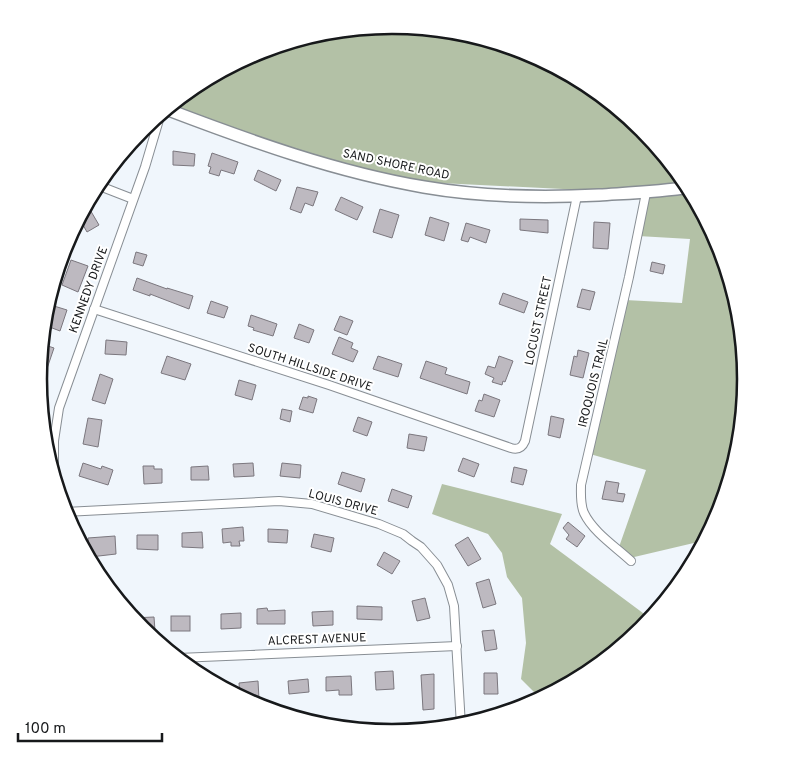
<svg xmlns="http://www.w3.org/2000/svg" width="785" height="758" font-family="Overpass,sans-serif">
<style>
.forest{fill:#b3c1a6}
.building{fill:#bdb9c0;stroke:#7b777e}
.lines{fill:none;stroke-linecap:round;stroke-linejoin:round}
.street-casing{stroke:#888e94;stroke-width:10}
.secondary-casing{stroke:#888e94;stroke-width:14}
.street{stroke:#fff;stroke-width:8}
.secondary{stroke:#fff;stroke-width:11}
.labels{text-anchor:middle;dominant-baseline:central;stroke-width:4;stroke-linejoin:round;paint-order:stroke}
.street-label{font-size:12px;fill:#17191b;stroke:#fff}
.rim{fill:none;stroke:#17191b;stroke-width:2.5}
</style>
<rect width="100%" height="100%" fill="#f0f6fc"/>
<g class="forest">
<polygon points="392,25 462,32 528,52 589,85 643,129 687,183 720,244 740,310 746,379 740,448 719,515 699,553 698,542 630,558 619,547 646,470 590,454 625,300 682,303 690,239 638,236 643,193 400,181 163,111 196,85 257,52 324,32"/>
<polygon points="442,484 562,514 550,544 651,619 643,630 596,668 576,669 570,684 541,699 521,679 526,643 522,598 507,577 502,553 488,534 432,514"/>
<polygon points="434,727 434,729 392,733 364,730"/>
</g>
<g class="building">
<polygon points="173,151 195,154 194,166 173,165"/>
<polygon points="212,153 238,162 234,174 221,170 219,176 209,173 211,167 208,166"/>
<polygon points="258,170 281,180 276,191 254,180"/>
<polygon points="297,187 318,192 313,206 305,203 301,213 290,209"/>
<polygon points="341,197 363,207 357,220 335,210"/>
<polygon points="89,208 99,225 87,232 79,218 82,212"/>
<polygon points="380,209 399,215 392,238 373,232"/>
<polygon points="430,217 449,223 444,241 425,235"/>
<polygon points="520,219 548,220 548,233 520,230"/>
<polygon points="594,222 610,223 608,249 593,248"/>
<polygon points="466,223 490,230 486,243 470,237 468,242 461,240"/>
<polygon points="136,252 147,255 143,266 133,263"/>
<polygon points="71,260 88,266 78,292 62,285"/>
<polygon points="652,262 665,265 663,274 650,271"/>
<polygon points="137,278 167,289 167,288 193,296 189,309 150,294 150,296 133,290"/>
<polygon points="582,289 595,292 590,310 577,307"/>
<polygon points="503,293 528,302 524,313 499,304"/>
<polygon points="211,301 228,307 224,318 207,313"/>
<polygon points="54,306 67,310 60,331 47,326"/>
<polygon points="251,315 277,324 273,336 253,330 254,328 248,326"/>
<polygon points="340,316 353,321 347,335 334,330"/>
<polygon points="299,324 314,330 309,343 294,338"/>
<polygon points="339,337 353,343 351,348 358,351 353,362 332,354"/>
<polygon points="106,340 127,342 126,355 105,354"/>
<polygon points="42,344 54,348 41,386 39,386 38,379"/>
<polygon points="578,350 589,353 583,378 570,375 574,356 577,357"/>
<polygon points="167,356 191,364 185,380 161,373"/>
<polygon points="378,356 402,364 398,377 373,369"/>
<polygon points="499,356 513,361 505,382 503,381 502,385 492,382 494,378 485,374 488,366 495,368"/>
<polygon points="426,361 447,368 445,374 470,382 467,394 420,378"/>
<polygon points="100,374 113,379 105,404 92,400"/>
<polygon points="239,380 256,385 252,400 235,395"/>
<polygon points="484,394 500,400 494,417 475,411 479,400 482,401"/>
<polygon points="308,396 317,399 313,413 299,409 303,397 308,398"/>
<polygon points="282,409 292,411 290,422 280,419"/>
<polygon points="551,416 564,419 560,438 548,435"/>
<polygon points="358,417 372,422 367,436 353,431"/>
<polygon points="88,418 102,420 98,447 83,444"/>
<polygon points="409,434 427,437 424,451 407,448"/>
<polygon points="463,458 479,464 474,477 458,471"/>
<polygon points="83,463 101,469 102,466 113,470 108,485 79,476"/>
<polygon points="253,463 254,476 234,477 233,464"/>
<polygon points="282,463 301,465 300,478 280,476"/>
<polygon points="143,466 154,466 154,469 162,469 162,483 144,484"/>
<polygon points="208,466 209,480 191,480 191,467"/>
<polygon points="514,467 527,470 523,485 511,482"/>
<polygon points="342,472 365,479 361,492 338,484"/>
<polygon points="606,481 619,483 617,493 625,494 623,502 602,499"/>
<polygon points="392,489 412,496 408,508 388,501"/>
<polygon points="568,522 585,536 577,547 566,539 569,535 563,528"/>
<polygon points="243,527 244,541 239,541 240,546 231,546 231,542 223,543 222,529"/>
<polygon points="268,529 288,530 287,543 268,542"/>
<polygon points="202,532 203,548 182,547 182,533"/>
<polygon points="314,534 334,538 331,552 311,547"/>
<polygon points="137,535 158,535 158,550 137,549"/>
<polygon points="115,536 116,554 90,557 88,538"/>
<polygon points="468,537 481,559 468,566 455,545"/>
<polygon points="384,552 400,561 392,574 377,565"/>
<polygon points="489,579 496,604 483,608 476,583"/>
<polygon points="425,598 430,618 417,621 412,601"/>
<polygon points="357,606 382,607 382,620 357,619"/>
<polygon points="267,608 268,611 285,610 285,624 257,624 257,609"/>
<polygon points="333,611 333,625 313,626 312,612"/>
<polygon points="241,613 241,628 221,629 221,614"/>
<rect x="171" y="616" width="19" height="15"/>
<polygon points="154,617 155,631 145,632 132,618"/>
<polygon points="494,630 497,649 485,651 482,631"/>
<polygon points="393,671 394,689 376,690 375,672"/>
<polygon points="484,673 497,673 498,694 484,694"/>
<polygon points="434,674 434,709 423,710 421,675"/>
<polygon points="351,676 352,695 339,695 339,690 326,691 326,677"/>
<polygon points="308,679 309,692 289,694 288,681"/>
<polygon points="258,681 259,699 249,700 249,696 240,697 239,683"/>
</g>
<g class="lines">
<defs>
<g id="street">
<polyline points="97,185 133,199"/>
<path d="M94 309 329 385 511 448C518 450 522 448 525 441L577 196"/>
<polyline points="54,478 54,441 59,408 145,167 161,113"/>
<polyline points="65,512 279,501 312,504 379,524 403,534 412,541 421,547 437,565 448,585 454,606 461,726"/>
<path d="M631 561C616 547 593 532 584 513 580 504 581 494 581 485L629 277 646 193"/>
<polyline points="178,658 457,646"/>
</g>
<path id="secondary" d="M166 109C250 141 336 172 424 187 482 197 540 198 599 195 629 193 659 192 690 187"/>
</defs>
<use href="#street" class="street-casing"/>
<use href="#secondary" class="secondary-casing"/>
<use href="#street" class="street"/>
<use href="#secondary" class="secondary"/>
</g>
<g class="labels">
<g class="street-label">
<text transform="translate(396 165) rotate(12)">SAND SHORE ROAD</text>
<text transform="translate(89 290) rotate(-70)">KENNEDY DRIVE</text>
<text transform="translate(539 321) rotate(-78)">LOCUST STREET</text>
<text transform="translate(310 368) rotate(18)">SOUTH HILLSIDE DRIVE</text>
<text transform="translate(594 383) rotate(-76)">IROQUOIS TRAIL</text>
<text transform="translate(343 503) rotate(15)">LOUIS DRIVE</text>
<text transform="translate(317 640) rotate(-2)">ALCREST AVENUE</text>
</g>
</g>
<path d="M0 0H785V758H0ZM47 379a345 345 0 1 1 690 0a345 345 0 1 1-690 0Z" fill="#fff" fill-rule="evenodd"/>
<path class="rim" d="M47 379a345 345 0 1 1 690 0a345 345 0 1 1-690 0Z"/>
<path d="M18 733v8h144v-8" fill="none" stroke="#17191b" stroke-width="2.5"/>
<text x="25" y="733" font-size="15" fill="#17191b" stroke="#ffffff" stroke-width="4" paint-order="stroke">100 m</text>
</svg>
